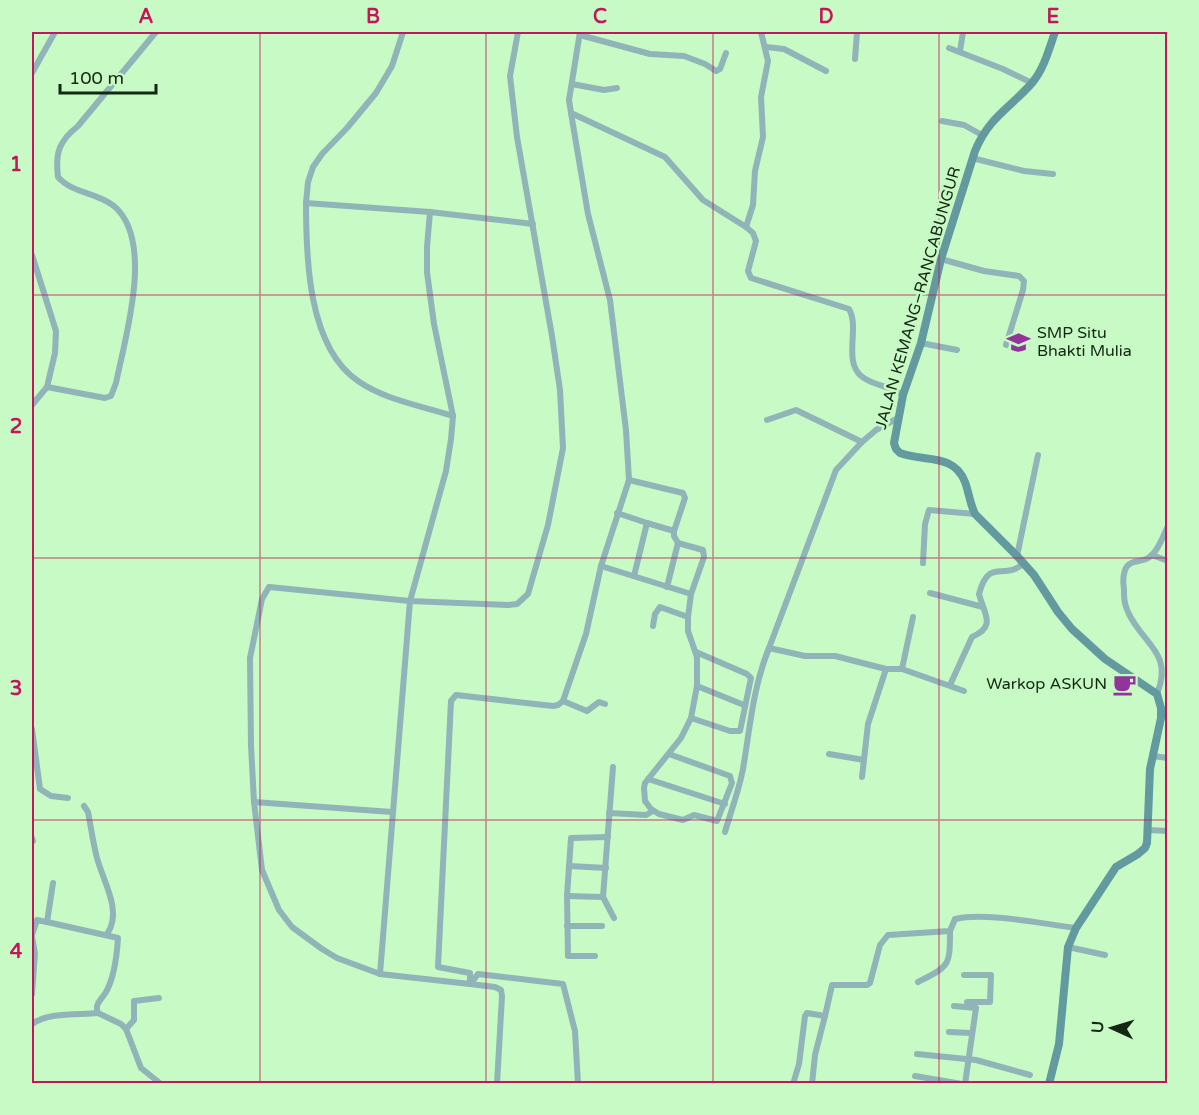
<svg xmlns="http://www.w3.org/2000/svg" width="1199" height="1115" font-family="'Varela Round',sans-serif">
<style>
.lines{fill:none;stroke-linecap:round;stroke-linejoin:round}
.street{stroke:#90b4b8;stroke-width:6}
.secondary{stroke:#629a9f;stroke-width:8}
.grid{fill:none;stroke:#c2185b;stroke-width:1.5;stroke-opacity:0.55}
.labels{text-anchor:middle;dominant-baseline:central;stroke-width:5;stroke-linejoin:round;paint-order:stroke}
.street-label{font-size:16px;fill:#142713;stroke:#c7fac4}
.poi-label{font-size:16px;fill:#142713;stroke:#c7fac4;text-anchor:start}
.neatline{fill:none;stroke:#c2185b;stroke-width:2}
.grid-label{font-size:20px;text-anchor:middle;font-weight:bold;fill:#c2185b}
</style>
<rect width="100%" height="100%" fill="#c7fac4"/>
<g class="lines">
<g class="street">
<path d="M580 32 569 100 571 113 665 157 703 200 746 227 753 233 756 241 748 271 751 278 849 309C860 328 843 360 861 376 873 386 891 386 903 395"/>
<polyline points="580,35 650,54 684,56 705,64 716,71 720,69 726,53"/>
<polyline points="766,47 784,49 826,71"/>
<polyline points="949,48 1003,69 1032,83"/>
<polyline points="960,51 963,32"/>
<polyline points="855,59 857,32"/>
<polyline points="32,73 55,32"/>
<polyline points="572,84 604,90 617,88"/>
<polyline points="942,121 964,125 982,135"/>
<polyline points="972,158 1024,171 1053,174"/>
<path d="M306 203C306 258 308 347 358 381 385 400 422 406 453 416"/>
<polyline points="430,212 533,224"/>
<polyline points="746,227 753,205 755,171 763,137 761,97 768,61 761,32"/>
<polyline points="32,255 56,331 55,353 47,387 32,405"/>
<polyline points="941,259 984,271 1019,276 1024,281 1023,290 1006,345"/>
<polyline points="921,343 957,350"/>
<path d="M47 387 105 398 111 396 116 383C125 338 155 241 114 206 97 192 73 194 58 177 55 153 59 141 78 126L156 32"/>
<polyline points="767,420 796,410 862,442"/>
<polyline points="629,480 683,493 685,498 674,531"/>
<polyline points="617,513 647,523 634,576"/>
<polyline points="647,523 674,531 674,536 678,543 703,550 704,557 691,594 688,617 688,631 697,657 697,686 691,718 681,738 645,783 644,788 645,801 651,809 659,814 683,820 694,815 717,821 732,783 730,776 669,754"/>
<polyline points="1152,555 1168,561"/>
<polyline points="1017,556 1038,455"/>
<polyline points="923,563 925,524 929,510 975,514"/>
<polyline points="601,566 691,594"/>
<polyline points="667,587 678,543"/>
<polyline points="930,593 983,607"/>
<polyline points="653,626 655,614 660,607 688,617"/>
<polyline points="769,648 836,470 862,442 876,430 898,418"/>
<polyline points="902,669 913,617"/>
<path d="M950 685 972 637C997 626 984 614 979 594 989 556 1004 582 1024 563"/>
<polyline points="697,686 744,705"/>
<path d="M1157 694C1174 652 1142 644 1128 612 1124 604 1124 597 1124 589 1123 583 1123 576 1125 570 1129 559 1140 563 1148 558 1158 552 1163 536 1168 526"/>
<polyline points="563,701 587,711 599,702 605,704"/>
<polyline points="691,718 730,731 740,731 751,678 747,674 696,652"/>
<polyline points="32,729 40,789 51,796 68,798"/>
<polyline points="829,754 864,760"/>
<polyline points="1152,756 1168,758"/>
<polyline points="613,767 603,897 614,918"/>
<polyline points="862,777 868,724 886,669"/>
<polyline points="648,779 725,804"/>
<polyline points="254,802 392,812"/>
<path d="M84 806 88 812C91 827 93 843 97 858 103 881 123 912 107 934"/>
<polyline points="609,813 646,815 653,811"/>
<polyline points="1148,830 1168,831"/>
<path d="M725 832C731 811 739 790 743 769 750 728 753 687 769 648L805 656H835L886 669H902L964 691"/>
<polyline points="32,838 33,841"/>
<polyline points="569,866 606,868"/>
<polyline points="567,896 603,897"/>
<path d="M47 922 118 938C117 954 114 978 106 992 102 999 94 1004 98 1013L121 1024 126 1029 141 1068 161 1084"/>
<polyline points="567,926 602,926"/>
<polyline points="32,935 37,920 47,922 53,883"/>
<polyline points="32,937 35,953 32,994"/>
<polyline points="1068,947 1105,955"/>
<polyline points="595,956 568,956 567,896 571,838 608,837"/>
<polyline points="380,974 410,601 446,471 451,439 453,416 434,324 427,272 427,247 430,212 306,203 308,182 313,167 322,154 347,128 376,93 392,66 403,32"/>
<polyline points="964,975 991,975 990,1002 967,1002"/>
<polyline points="472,982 478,974 563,984 575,1031 578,1084"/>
<path d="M918 982C949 966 950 967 950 931"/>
<polyline points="470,984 470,973 438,967 451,701 456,695 553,706 558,705 563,701 586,634 601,566 629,480 626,430 610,300 588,214 571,113"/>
<polyline points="954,1006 976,1008 965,1084"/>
<path d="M32 1024C49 1012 77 1015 98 1013"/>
<polyline points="126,1029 134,1020 134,1001 159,998"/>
<polyline points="949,1032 971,1033"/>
<polyline points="917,1054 976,1060 1030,1075"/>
<polyline points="915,1076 962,1084"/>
<polyline points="497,1084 502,996 501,990 495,987 470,984 380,974 337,958 322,949 292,927 279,910 262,870 254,802 251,746 250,658 262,599 269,587 410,601 508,605 517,604 528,594 548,525 563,448 560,390 552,336 517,137 510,76 518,32"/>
<path d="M793 1084 799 1064 805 1016 807 1013 825 1016 832 985H867L870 983 880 945 888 935 950 931 955 919C986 912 1043 924 1076 928"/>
<polyline points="812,1084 815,1055 825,1016"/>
</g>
<path class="secondary" d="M1049 1084 1059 1044 1068 947 1076 928 1116 867 1138 854 1145 848 1147 843 1150 769 1161 718V708L1157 694 1105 659 1072 629 1058 612 1034 575 1017 556 975 514C970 504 969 493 965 482 954 453 924 462 900 453L896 449 894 443 903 395 921 343 941 259 975 151C989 117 1010 108 1032 83 1044 69 1049 49 1055 32"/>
</g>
<path class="grid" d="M260 32V1084M486 32V1084M713 32V1084M939 32V1084M32 295H1168M32 558H1168M32 820H1168"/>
<defs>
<symbol id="school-bare" viewBox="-9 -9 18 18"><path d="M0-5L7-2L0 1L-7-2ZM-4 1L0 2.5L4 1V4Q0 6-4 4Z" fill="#93349d" stroke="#c7fac4" stroke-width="2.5" paint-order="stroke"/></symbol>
<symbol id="cafe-bare" viewBox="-9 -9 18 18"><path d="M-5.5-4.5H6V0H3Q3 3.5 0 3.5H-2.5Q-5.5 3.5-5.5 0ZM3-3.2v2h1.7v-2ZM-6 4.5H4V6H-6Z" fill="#93349d" stroke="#c7fac4" stroke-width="2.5" paint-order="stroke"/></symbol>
</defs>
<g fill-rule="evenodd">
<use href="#school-bare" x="1002" y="326" width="33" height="33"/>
<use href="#cafe-bare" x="1108" y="668" width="33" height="33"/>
</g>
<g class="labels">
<g class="street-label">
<text transform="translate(918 298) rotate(-74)">JALAN KEMANG–RANCABUNGUR</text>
</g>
<g class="poi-label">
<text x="1037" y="333">SMP Situ<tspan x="1037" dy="18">Bhakti Mulia</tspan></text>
<text x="1107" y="684" text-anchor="end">Warkop ASKUN</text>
</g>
</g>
<rect width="1199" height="1115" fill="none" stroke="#c7fac4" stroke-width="66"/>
<g transform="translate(1112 1028) rotate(274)" stroke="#c7fac4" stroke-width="4.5" paint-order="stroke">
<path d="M0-4.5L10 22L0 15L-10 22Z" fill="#142713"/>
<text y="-9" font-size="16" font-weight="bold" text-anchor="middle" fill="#142713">U</text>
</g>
<path d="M60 84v9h96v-9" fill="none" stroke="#142713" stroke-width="3"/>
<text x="69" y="84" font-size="18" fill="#142713" stroke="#c7fac4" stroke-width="4.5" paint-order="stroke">100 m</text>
<rect x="33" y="33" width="1133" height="1049" class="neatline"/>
<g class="grid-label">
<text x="146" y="23">A</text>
<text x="373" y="23">B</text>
<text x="600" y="23">C</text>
<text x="826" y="23">D</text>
<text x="1053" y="23">E</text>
<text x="16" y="171">1</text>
<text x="16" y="433">2</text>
<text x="16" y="695">3</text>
<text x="16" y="958">4</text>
</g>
</svg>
